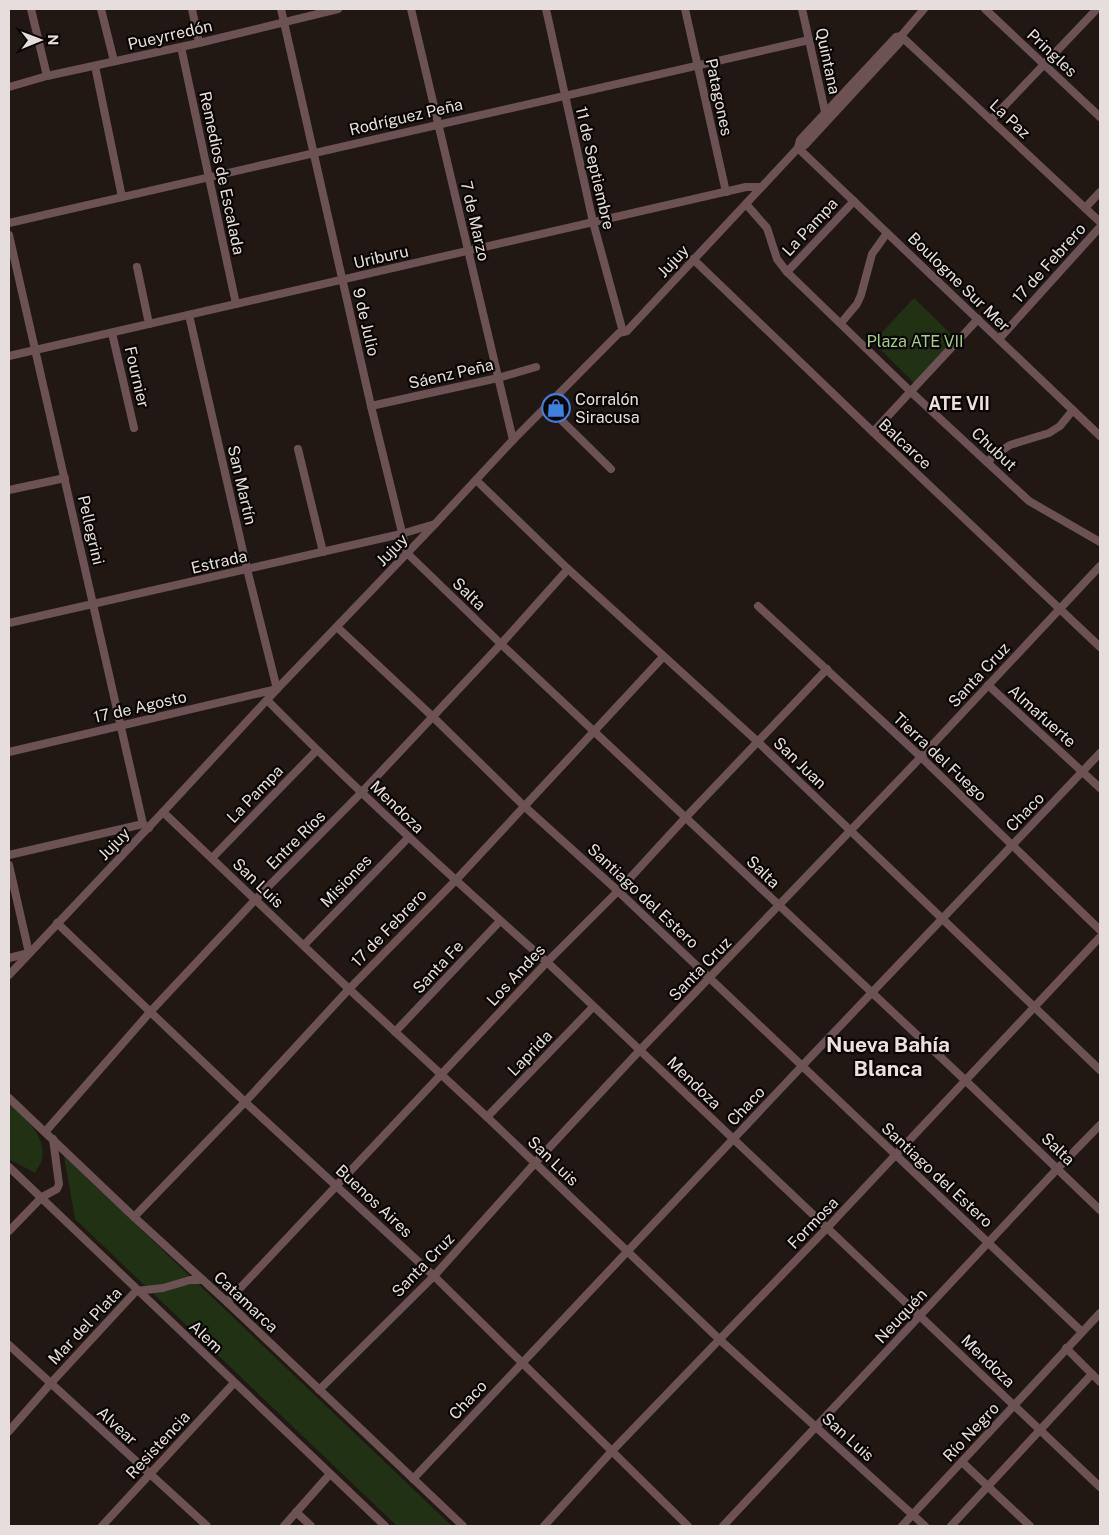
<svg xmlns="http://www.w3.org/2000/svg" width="1109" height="1535" font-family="'Public Sans',sans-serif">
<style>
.green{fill:#203114}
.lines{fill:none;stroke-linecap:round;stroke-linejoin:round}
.minor{stroke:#6c5252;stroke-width:8}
.labels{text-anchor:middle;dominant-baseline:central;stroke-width:4.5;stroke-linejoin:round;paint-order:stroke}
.street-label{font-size:16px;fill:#e5dedc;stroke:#080504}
.park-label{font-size:16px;fill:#a4cf87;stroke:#080504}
.poi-label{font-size:16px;fill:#e5dedc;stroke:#080504;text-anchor:start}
.neighbourhood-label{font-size:18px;font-weight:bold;fill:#eee1db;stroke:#080504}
.district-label{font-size:21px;font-weight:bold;fill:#eee1db;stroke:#080504}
</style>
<rect width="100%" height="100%" fill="#211814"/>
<g class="green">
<polygon points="914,298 958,341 916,385 873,342"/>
<path d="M9 1102C23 1117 47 1135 42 1159 41 1164 37 1169 35 1173L9 1159Z"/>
<polygon points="64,1156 452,1526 397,1526 75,1219"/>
</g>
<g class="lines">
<g class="minor">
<polyline points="31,9 47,76"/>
<polyline points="101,9 114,61"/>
<polyline points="192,9 199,43"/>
<polyline points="281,9 371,406 407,553 501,644 966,1081 1100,1210"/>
<polyline points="411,9 513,440"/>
<polyline points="546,9 593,222 623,332"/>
<polyline points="685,9 726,192"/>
<polyline points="802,9 826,116"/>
<polyline points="985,9 1100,117"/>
<polyline points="901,36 1100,222"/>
<polyline points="181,47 236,304"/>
<polyline points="95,66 122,197"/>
<polyline points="9,87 47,76 199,43 338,9"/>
<polyline points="991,120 1095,11"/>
<polyline points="798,148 1100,436"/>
<polyline points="798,148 800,140 896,37 901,36"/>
<polyline points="746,204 767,228 777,259 787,272 910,391 1029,501 1100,542"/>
<polyline points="1085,208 1100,192"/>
<polyline points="9,223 809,40"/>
<polyline points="9,235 143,824 149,828"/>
<polyline points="693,259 873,432 1100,647"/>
<polyline points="137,267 149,324"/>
<polyline points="787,272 854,201"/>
<polyline points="841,323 857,304 861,295 872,254 887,233"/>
<polyline points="112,333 134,428"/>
<polyline points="999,339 1100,227"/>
<polyline points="9,356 746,187 760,187"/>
<polyline points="371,406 498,378 536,367"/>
<polyline points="547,406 611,469"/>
<polyline points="873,432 978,319"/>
<polyline points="298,449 323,552"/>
<polyline points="987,462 995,455 1010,445 1049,433 1060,426 1073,410"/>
<polyline points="476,480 568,569 758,742 1100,1070"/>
<polyline points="9,490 65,478"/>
<polyline points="758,606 921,757 1100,930"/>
<polyline points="9,623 401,534 435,524"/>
<polyline points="337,627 432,716 524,806 618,891 1081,1331"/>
<polyline points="988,685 1100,788"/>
<path d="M267 700C357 791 451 877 547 962L1100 1487"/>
<polyline points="9,752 277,689 247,569 189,315"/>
<polyline points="163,812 349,989 487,1117 719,1339 925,1526"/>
<polyline points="9,855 143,824"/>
<polyline points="212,858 317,750"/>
<polyline points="9,865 29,953 9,958"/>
<polyline points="57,923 245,1102 434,1276 688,1526"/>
<polyline points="304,945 409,837"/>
<polyline points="9,975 163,812 277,689 435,524 513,440 619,333 627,331 798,148 805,145 901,41 901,36 924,9"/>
<polyline points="395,1032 500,921"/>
<polyline points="9,1098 134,1217 227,1302 463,1526"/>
<polyline points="487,1117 593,1007"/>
<polyline points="45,1132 151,1011 255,900 362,792 501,644 568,569"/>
<polyline points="9,1167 385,1526"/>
<polyline points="134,1217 245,1102 349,989 455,881 663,657"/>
<polyline points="9,1231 42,1197 57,1189 59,1184 53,1139"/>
<polyline points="227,1302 547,962 618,891 686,817 827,669"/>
<polyline points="9,1345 207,1526"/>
<polyline points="1066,1348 1100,1382"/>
<polyline points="319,1390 434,1276 535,1163 640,1050 921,757 1100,566"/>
<polyline points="9,1431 51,1383 136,1291 163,1288 190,1280 203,1280"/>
<polyline points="962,1462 1030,1526"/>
<polyline points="413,1479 802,1066 1100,753"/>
<polyline points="296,1512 311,1526"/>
<polyline points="102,1526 234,1383"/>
<polyline points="284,1526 330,1474"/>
<polyline points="544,1526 612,1451 827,1228 1100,937"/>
<polyline points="723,1526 1058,1168 1100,1125"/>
<polyline points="902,1526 1100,1313"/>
<polyline points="951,1526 1092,1374"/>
</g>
</g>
<defs>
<symbol id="shop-ring" viewBox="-11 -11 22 22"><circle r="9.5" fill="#080504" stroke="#3f7fe0" stroke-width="1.5"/><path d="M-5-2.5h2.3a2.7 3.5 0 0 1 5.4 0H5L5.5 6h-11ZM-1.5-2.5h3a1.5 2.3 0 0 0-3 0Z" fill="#3f7fe0"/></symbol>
</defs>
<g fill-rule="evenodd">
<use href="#shop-ring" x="540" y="392" width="32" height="32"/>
</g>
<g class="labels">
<g class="street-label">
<text transform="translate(170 35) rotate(-13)">Pueyrredón</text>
<text transform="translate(1052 53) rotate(43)">Pringles</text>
<text transform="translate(828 61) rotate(78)">Quintana</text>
<text transform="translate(719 97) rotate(78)">Patagones</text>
<text transform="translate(406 117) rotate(-13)">Rodríguez Peña</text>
<text transform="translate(1010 119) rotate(43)">La Paz</text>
<text transform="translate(595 168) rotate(77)">11 de Septiembre</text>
<text transform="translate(222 173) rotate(78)">Remedios de Escalada</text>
<text transform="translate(475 221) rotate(77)">7 de Marzo</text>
<text transform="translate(810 227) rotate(-47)">La Pampa</text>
<text transform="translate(381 257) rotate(-13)">Uriburu</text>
<text transform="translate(673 261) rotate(-47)">Jujuy</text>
<text transform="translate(1049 263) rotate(-48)">17 de Febrero</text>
<text transform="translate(959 282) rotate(44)">Boulogne Sur Mer</text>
<text transform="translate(366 322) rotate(77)">9 de Julio</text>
<text transform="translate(451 374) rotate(-13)">Sáenz Peña</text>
<text transform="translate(137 377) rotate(77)">Fournier</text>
<text transform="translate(905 444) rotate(43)">Balcarce</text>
<text transform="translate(994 449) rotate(43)">Chubut</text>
<text transform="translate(242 485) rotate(77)">San Martín</text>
<text transform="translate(91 530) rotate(77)">Pellegrini</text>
<text transform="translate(392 550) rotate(-46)">Jujuy</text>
<text transform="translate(219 562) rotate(-13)">Estrada</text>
<text transform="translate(469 594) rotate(44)">Salta</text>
<text transform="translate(979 675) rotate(-47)">Santa Cruz</text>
<text transform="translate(140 707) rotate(-13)">17 de Agosto</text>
<text transform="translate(1042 716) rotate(42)">Almafuerte</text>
<text transform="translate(940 757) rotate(43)">Tierra del Fuego</text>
<text transform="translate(800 763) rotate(44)">San Juan</text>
<text transform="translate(255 794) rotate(-46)">La Pampa</text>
<text transform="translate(397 807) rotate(44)">Mendoza</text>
<text transform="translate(1025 812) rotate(-46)">Chaco</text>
<text transform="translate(296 840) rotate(-45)">Entre Ríos</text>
<text transform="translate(114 844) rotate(-46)">Jujuy</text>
<text transform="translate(763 872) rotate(44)">Salta</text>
<text transform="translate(346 881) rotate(-46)">Misiones</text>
<text transform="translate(258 883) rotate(44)">San Luis</text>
<text transform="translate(643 896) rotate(43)">Santiago del Estero</text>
<text transform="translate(389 928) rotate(-46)">17 de Febrero</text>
<text transform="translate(438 967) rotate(-47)">Santa Fe</text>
<text transform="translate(700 969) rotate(-46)">Santa Cruz</text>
<text transform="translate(516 975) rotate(-47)">Los Andes</text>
<text transform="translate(530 1053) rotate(-46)">Laprida</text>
<text transform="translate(694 1083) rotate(44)">Mendoza</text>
<text transform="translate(746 1106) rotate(-47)">Chaco</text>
<text transform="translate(1058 1149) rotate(44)">Salta</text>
<text transform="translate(553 1161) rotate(44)">San Luis</text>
<text transform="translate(937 1175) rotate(43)">Santiago del Estero</text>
<text transform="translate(374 1201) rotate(43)">Buenos Aires</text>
<text transform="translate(813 1223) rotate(-46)">Formosa</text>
<text transform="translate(423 1265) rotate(-46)">Santa Cruz</text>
<text transform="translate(246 1302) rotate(43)">Catamarca</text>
<text transform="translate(901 1316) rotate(-47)">Neuquén</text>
<text transform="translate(85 1326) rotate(-47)">Mar del Plata</text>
<text transform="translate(206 1337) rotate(43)">Alem</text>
<text transform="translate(988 1361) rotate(44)">Mendoza</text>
<text transform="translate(468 1400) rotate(-47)">Chaco</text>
<text transform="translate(117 1426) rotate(43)">Alvear</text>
<text transform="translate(971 1432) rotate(-47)">Río Negro</text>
<text transform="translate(848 1437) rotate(42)">San Luis</text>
<text transform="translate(158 1445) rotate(-47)">Resistencia</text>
</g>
<g class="park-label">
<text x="915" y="341">Plaza ATE VII</text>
</g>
<g class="poi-label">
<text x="575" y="399">Corralón<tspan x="575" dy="18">Siracusa</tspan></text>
</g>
<g class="neighbourhood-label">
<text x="959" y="403">ATE VII</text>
</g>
<g class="district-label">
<text x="888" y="1044">Nueva Bahía<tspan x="888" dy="24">Blanca</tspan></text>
</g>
</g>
<rect width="1109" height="1535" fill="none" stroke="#e5dedc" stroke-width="20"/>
<g transform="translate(40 40) rotate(89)" stroke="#080504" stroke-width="4" paint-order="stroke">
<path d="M0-4L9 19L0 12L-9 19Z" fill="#e5dedc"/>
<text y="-8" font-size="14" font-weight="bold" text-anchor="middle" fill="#e5dedc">N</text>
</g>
</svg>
